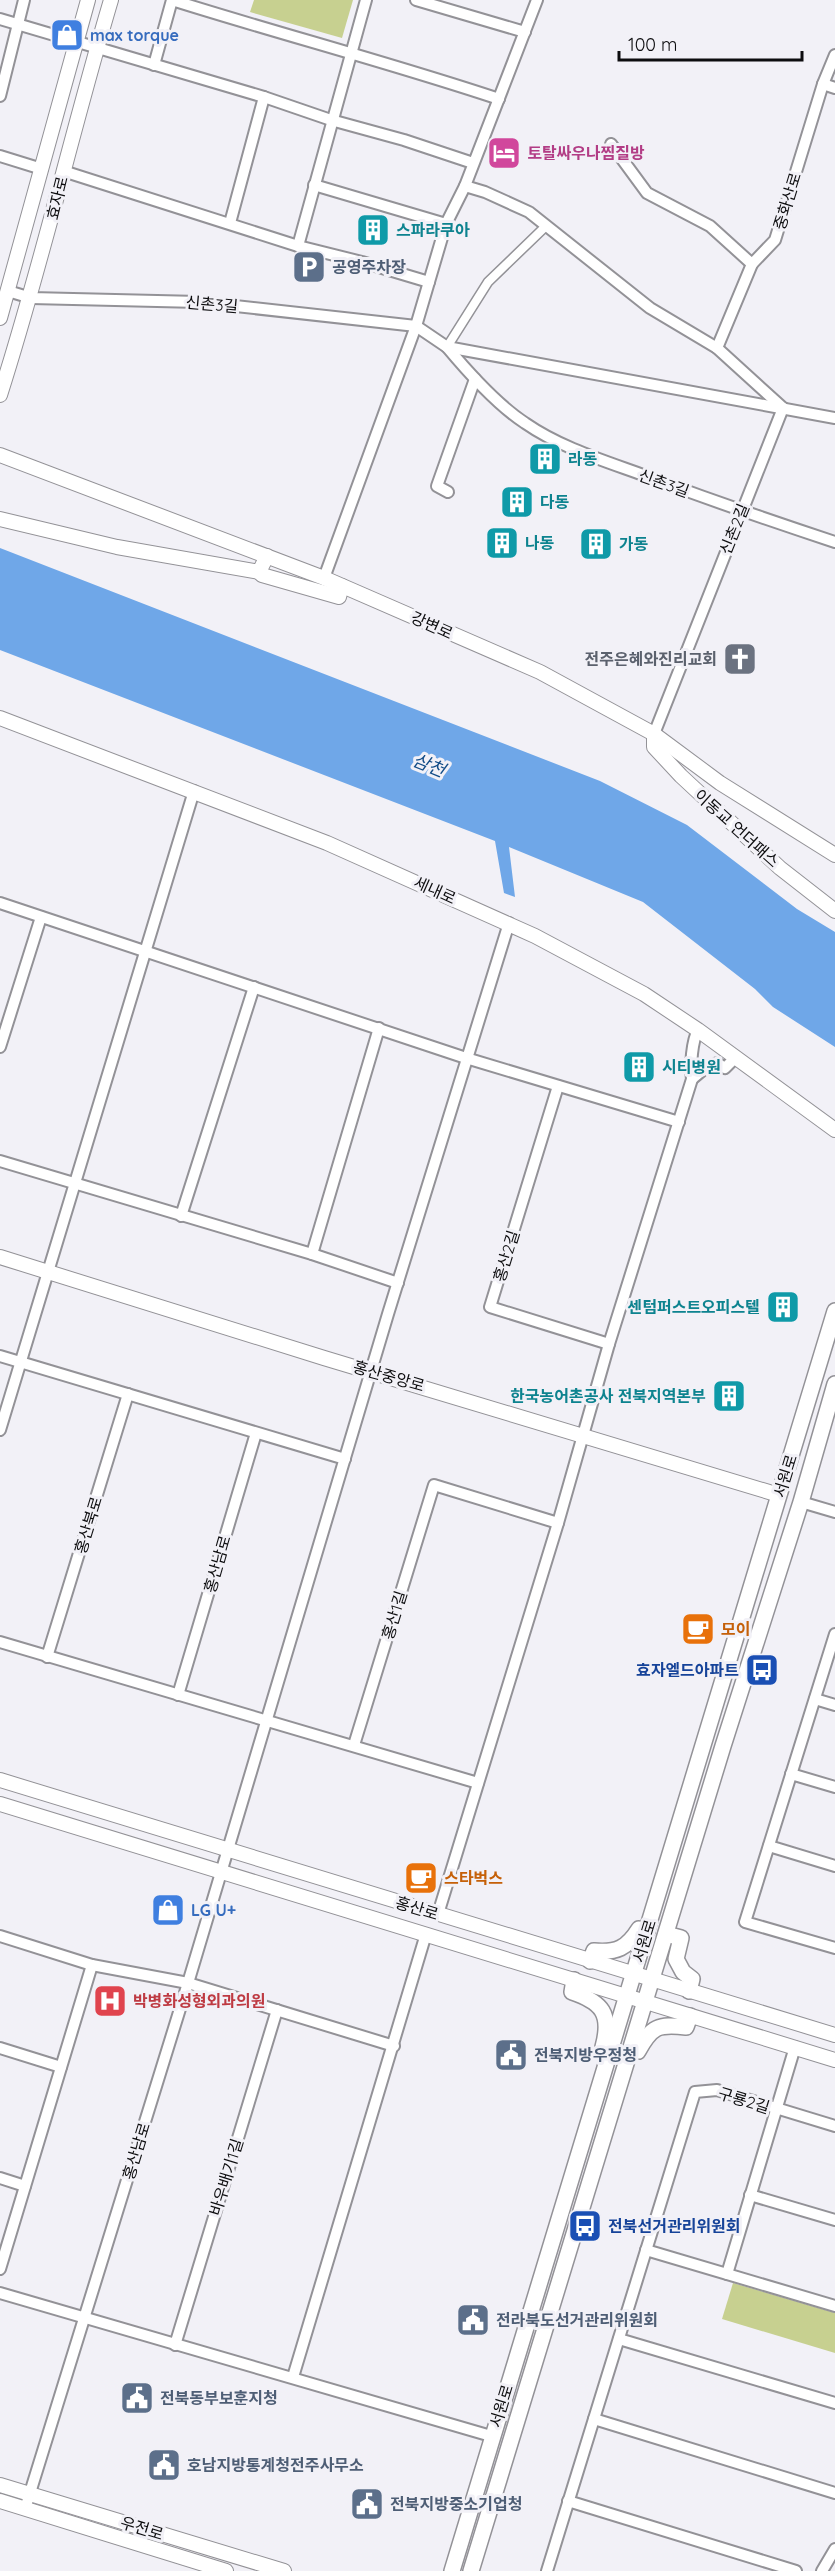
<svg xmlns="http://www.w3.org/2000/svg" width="835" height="2571" font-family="Quicksand,'Noto Sans KR',sans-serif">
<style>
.green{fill:#c7d090}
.water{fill:#6fa7e8}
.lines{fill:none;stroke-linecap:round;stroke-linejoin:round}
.pedestrian-casing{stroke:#939297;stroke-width:11}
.minor-casing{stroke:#939297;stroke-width:14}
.tertiary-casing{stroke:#939297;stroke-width:16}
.secondary-casing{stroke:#939297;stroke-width:18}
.pedestrian{stroke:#fff;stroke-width:8}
.minor{stroke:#fff;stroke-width:10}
.tertiary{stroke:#fff;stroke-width:14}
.secondary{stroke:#fff;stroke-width:15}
.labels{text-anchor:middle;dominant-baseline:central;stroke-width:6;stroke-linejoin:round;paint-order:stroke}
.shop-label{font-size:16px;font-weight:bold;fill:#366cbe;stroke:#f2f1f7;text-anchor:start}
.hotel-label{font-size:16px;font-weight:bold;fill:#b23c85;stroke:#f2f1f7;text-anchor:start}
.street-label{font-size:16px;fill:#0d0d0f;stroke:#f2f1f7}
.culture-label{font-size:16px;font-weight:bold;fill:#0d838f;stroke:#f2f1f7;text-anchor:start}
.service-label{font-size:16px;font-weight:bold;fill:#4e5e75;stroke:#f2f1f7;text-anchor:start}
.worship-label{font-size:16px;font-weight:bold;fill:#5b616d;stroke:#f2f1f7;text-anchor:end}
.food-label{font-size:16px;font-weight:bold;fill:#c56008;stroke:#f2f1f7;text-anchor:start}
.transit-label{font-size:16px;font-weight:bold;fill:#164399;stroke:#f2f1f7;text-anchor:end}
.health-label{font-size:16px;font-weight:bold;fill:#be3a42;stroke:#f2f1f7;text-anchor:start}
.water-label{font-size:18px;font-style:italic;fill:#134d88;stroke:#f2f1f7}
</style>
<rect width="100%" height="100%" fill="#f2f1f7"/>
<g class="green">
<polygon points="254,0 353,0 342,38 250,12"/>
<polygon points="733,2283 835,2313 835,2353 722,2319"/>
</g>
<polygon class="water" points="0,548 600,781 687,825 797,909 835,932 835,1047 773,1007 755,989 643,902 509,847 515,897 504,893 495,841 0,650"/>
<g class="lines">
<defs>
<polyline id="pedestrian" points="447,347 488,282 546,226"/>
<g id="minor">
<path d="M172 0C280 34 391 63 499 99"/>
<polyline points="416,0 525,32"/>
<polyline points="0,19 264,97 331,120 404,140 473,163"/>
<polyline points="154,65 172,0"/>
<polyline points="823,84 835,88"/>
<polyline points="0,96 24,0"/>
<polyline points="611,144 647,193 710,226 752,264 775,240 823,84 835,55"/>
<polyline points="0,156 42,169"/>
<polyline points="63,171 298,246 362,262 429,282"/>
<polyline points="314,185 446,224"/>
<polyline points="465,186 485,192 529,212 650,308 717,348 783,408"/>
<polyline points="230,223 264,97"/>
<polyline points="298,246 366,0"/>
<polyline points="8,291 31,298 199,302 416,326 447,347 835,418"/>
<path d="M447 347C467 371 499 406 525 423 561 448 605 461 646 476 708 499 771 521 835 542"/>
<polyline points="717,348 752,264"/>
<polyline points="448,492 437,486 475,379"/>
<polyline points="324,578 416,326 446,224 465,186 537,0"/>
<polyline points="654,734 783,408"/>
<polyline points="0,903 466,1058 679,1122"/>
<polyline points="0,1047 41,917"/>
<polyline points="692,1079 704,1069 717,1063 725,1068 735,1058"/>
<polyline points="558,1086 490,1307 609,1344"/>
<polyline points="0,1161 312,1254 398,1283"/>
<polyline points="181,1216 254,987"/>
<polyline points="312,1254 379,1028"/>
<polyline points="0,1356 345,1459"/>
<polyline points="0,1430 194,791"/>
<polyline points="801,1502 835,1512"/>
<polyline points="835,1634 745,1922 835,1948"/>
<polyline points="0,1642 478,1783"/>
<polyline points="47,1657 128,1394"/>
<polyline points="178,1695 256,1433"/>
<polyline points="815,1699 835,1705"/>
<polyline points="354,1745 434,1485 558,1523"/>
<polyline points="791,1774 835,1787"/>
<polyline points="769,1846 835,1866"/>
<path d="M438 1914 558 1523 609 1344 692 1079C690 1066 692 1041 698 1030"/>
<polyline points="0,1936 92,1965 188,1983 394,2046"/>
<polyline points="0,2048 61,2067"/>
<polyline points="0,2178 25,2186"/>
<polyline points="750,2195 835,2220"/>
<polyline points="646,2250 835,2306"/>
<polyline points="0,2269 92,1965"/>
<polyline points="727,2274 795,2047"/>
<polyline points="0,2293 491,2436"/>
<polyline points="619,2339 835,2403"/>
<polyline points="175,2345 277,2010"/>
<polyline points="293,2377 426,1934"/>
<polyline points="594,2419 835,2493"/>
<polyline points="568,2501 796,2571"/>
<polyline points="25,2509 188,1983 388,1314 509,923"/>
<polyline points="547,2571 695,2092 717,2090 835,2126"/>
<polyline points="822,2571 835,2549"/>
</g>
<g id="tertiary">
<polyline points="0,318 88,0"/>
<path d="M0 395C42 264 72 131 111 0"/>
<polyline points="0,455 324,578 540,672 654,734 720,783 835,855"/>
<polyline points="0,519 117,547 259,572 267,556"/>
<polyline points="259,572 262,575 339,597 342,586"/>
<polyline points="0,718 327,843 535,936 644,994 698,1030 835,1130"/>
<polyline points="654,734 654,747 681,776 780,868 835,911"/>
<polyline points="0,1257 324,1358 779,1495"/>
<polyline points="0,1780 835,2035"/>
<polyline points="0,1804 835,2060"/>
<polyline points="0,2485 284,2571"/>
<polyline points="0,2501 226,2571"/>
</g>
<g id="secondary">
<polyline points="666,1934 681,1938 676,1959 683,1972 692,1979 689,1991"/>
<path d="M590 1961 594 1951C617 1953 627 1948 639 1929L647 1931"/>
<path d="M574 1980 572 1992C602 2002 612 2014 603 2047"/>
<path d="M634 2050 638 2051C652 2026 658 2024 686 2027L690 2016"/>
<polyline points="452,2571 835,1311"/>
<polyline points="471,2571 723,1746 801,1502 835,1384"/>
</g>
</defs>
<use href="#pedestrian" class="pedestrian-casing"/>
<use href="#minor" class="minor-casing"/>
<use href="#tertiary" class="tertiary-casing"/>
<use href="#secondary" class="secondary-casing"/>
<use href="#pedestrian" class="pedestrian"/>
<use href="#minor" class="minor"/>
<use href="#tertiary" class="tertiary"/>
<use href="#secondary" class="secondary"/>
</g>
<defs>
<symbol id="shop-square" viewBox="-11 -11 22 22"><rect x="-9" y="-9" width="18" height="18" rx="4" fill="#3f7fe0" stroke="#f2f1f7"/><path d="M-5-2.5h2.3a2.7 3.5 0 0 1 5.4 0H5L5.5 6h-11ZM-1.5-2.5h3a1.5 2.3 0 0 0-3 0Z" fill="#fff"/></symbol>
<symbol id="hotel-square" viewBox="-11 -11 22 22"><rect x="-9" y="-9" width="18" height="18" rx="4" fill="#d1479c" stroke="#f2f1f7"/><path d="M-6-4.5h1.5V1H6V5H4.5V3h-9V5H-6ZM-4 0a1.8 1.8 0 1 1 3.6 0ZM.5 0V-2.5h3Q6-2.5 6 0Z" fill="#fff"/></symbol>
<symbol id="building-square" viewBox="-11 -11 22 22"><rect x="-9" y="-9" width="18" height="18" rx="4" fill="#0f9aa8" stroke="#f2f1f7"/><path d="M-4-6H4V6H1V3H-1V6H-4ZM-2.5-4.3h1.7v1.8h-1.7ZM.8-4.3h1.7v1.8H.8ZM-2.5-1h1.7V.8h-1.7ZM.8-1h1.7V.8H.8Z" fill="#fff"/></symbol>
<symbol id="parking-square" viewBox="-11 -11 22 22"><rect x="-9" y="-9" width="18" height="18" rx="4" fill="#5c6f8a" stroke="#f2f1f7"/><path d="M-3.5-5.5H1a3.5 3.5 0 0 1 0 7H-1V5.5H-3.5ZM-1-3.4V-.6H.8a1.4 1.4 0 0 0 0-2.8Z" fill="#fff"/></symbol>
<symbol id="church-square" viewBox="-11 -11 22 22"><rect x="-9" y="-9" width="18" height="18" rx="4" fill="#6b7280" stroke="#f2f1f7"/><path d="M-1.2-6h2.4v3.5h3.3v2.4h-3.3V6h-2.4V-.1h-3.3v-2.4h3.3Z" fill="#fff"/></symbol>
<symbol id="cafe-square" viewBox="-11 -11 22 22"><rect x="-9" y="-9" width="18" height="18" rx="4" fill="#e8710a" stroke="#f2f1f7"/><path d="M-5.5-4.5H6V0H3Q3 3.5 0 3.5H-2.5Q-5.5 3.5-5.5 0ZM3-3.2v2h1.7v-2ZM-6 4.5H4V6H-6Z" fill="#fff"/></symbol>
<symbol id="bus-square" viewBox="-11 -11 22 22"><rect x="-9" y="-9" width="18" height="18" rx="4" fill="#1a4fb4" stroke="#f2f1f7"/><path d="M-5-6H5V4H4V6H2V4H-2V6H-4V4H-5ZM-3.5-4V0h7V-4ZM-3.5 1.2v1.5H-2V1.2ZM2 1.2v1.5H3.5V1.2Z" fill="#fff"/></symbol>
<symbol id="hospital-square" viewBox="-11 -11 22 22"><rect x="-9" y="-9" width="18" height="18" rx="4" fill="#e0444e" stroke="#f2f1f7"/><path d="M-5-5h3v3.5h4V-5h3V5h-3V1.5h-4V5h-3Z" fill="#fff"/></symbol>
<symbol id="civic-square" viewBox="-11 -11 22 22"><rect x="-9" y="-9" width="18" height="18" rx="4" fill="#5c6f8a" stroke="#f2f1f7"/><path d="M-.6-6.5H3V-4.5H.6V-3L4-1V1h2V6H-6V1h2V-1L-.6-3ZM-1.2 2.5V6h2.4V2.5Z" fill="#fff"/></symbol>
</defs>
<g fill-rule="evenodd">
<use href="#shop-square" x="48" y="16" width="38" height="38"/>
<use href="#hotel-square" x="485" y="134" width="38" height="38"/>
<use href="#building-square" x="354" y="211" width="38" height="38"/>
<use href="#parking-square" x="290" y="248" width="38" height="38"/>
<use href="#building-square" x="526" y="440" width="38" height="38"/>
<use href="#building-square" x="498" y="483" width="38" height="38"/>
<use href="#building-square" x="483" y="524" width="38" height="38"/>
<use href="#building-square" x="577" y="525" width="38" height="38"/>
<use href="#church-square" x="721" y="640" width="38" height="38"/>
<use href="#building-square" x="620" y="1048" width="38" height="38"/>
<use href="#building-square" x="764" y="1288" width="38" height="38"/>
<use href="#building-square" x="710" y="1377" width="38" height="38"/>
<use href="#cafe-square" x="679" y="1610" width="38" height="38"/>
<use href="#bus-square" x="743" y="1651" width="38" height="38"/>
<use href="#cafe-square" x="402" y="1859" width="38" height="38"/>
<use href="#shop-square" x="149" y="1891" width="38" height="38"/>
<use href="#hospital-square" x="91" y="1982" width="38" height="38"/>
<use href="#civic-square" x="492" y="2036" width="38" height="38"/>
<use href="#bus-square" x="566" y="2207" width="38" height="38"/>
<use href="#civic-square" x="454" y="2301" width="38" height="38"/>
<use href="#civic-square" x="118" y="2379" width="38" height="38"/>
<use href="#civic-square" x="145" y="2446" width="38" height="38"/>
<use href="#civic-square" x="348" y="2485" width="38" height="38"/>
</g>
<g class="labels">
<g class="shop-label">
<text x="90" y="35">max torque</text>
<text x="191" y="1910">LG U+</text>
</g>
<g class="hotel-label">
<text x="527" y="153">토탈싸우나찜질방</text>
</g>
<g class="street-label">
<text transform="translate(57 198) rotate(-76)">효자로</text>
<text transform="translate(787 201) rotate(-73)">중화산로</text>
<text transform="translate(212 304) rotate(5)">신촌3길</text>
<text transform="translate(664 483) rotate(20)">신촌3길</text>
<text transform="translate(734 529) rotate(-68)">신촌2길</text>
<text transform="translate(432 625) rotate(24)">강변로</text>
<text transform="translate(737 828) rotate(42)">이동교 언더패스</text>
<text transform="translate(435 890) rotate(24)">세내로</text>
<text transform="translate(506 1256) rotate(-73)">홍산2길</text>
<text transform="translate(389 1376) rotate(16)">홍산중앙로</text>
<text transform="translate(785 1476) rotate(-73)">서원로</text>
<text transform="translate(88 1525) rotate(-73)">홍산북로</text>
<text transform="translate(217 1564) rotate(-74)">홍산남로</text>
<text transform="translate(394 1615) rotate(-73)">홍산1길</text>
<text transform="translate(417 1908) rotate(17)">홍산로</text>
<text transform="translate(644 1941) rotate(-73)">서원로</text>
<text transform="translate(744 2100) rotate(17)">구룡2길</text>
<text transform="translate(136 2151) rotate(-73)">홍산남로</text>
<text transform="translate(226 2177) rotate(-73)">바우배기1길</text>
<text transform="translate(501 2406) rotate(-73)">서원로</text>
<text transform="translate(142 2528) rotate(17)">우전로</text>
</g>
<g class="culture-label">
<text x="396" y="230">스파라쿠아</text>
<text x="568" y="459">라동</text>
<text x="540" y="502">다동</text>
<text x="525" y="543">나동</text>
<text x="619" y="544">가동</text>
<text x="662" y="1067">시티병원</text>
<text x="760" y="1307" text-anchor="end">센텀퍼스트오피스텔</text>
<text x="706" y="1396" text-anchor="end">한국농어촌공사 전북지역본부</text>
</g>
<g class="service-label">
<text x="332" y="267">공영주차장</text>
<text x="534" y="2055">전북지방우정청</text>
<text x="496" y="2320">전라북도선거관리위원회</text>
<text x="160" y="2398">전북동부보훈지청</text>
<text x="187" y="2465">호남지방통계청전주사무소</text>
<text x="390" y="2504">전북지방중소기업청</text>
</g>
<g class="worship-label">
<text x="717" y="659">전주은혜와진리교회</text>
</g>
<g class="food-label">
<text x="721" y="1629">모이</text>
<text x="444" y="1878">스타벅스</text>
</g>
<g class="transit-label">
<text x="739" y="1670">효자엘드아파트</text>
<text x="608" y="2226" text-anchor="start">전북선거관리위원회</text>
</g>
<g class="health-label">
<text x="133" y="2001">박병화성형외과의원</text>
</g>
<g class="water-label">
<text transform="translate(429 765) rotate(22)">삼천</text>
</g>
</g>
<path d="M619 51v9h183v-9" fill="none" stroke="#0d0d0f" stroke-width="3"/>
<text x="628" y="51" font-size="18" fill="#0d0d0f" stroke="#f2f1f7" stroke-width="4.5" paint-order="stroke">100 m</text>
</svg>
